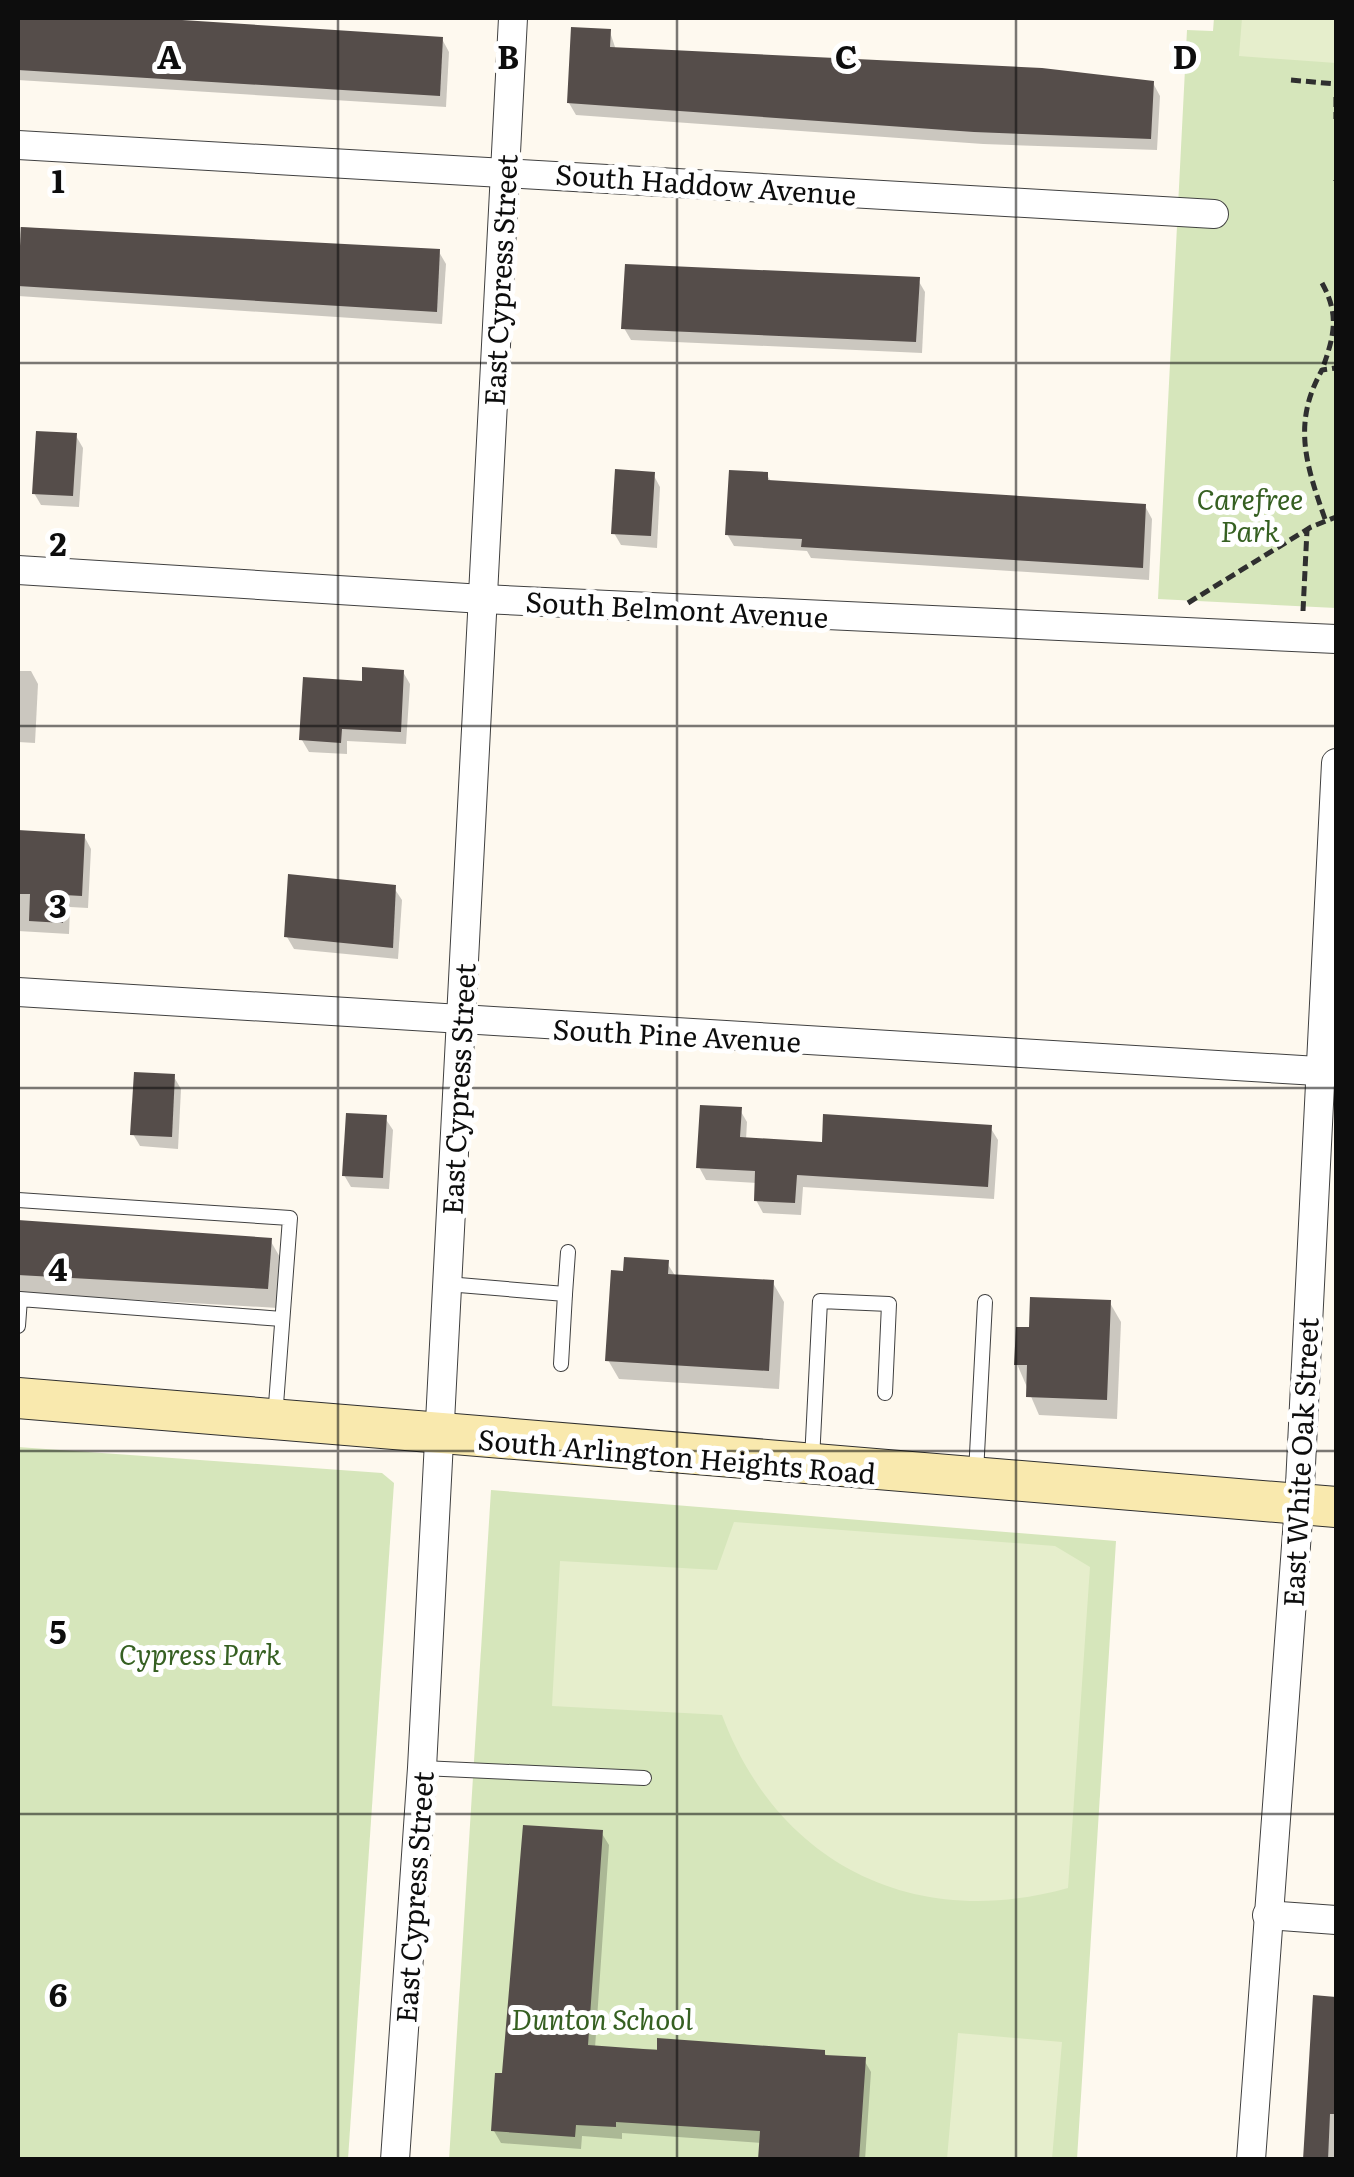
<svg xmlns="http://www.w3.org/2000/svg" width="1354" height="2177" font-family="Literata,serif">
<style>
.green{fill:#d6e6bb}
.pitch{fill:#e6eecc}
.shadow{fill:#0003}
.building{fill:#554d4a}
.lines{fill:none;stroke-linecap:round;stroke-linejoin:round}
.lane-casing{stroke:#404040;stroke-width:16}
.street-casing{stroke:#404040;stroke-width:30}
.secondary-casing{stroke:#2f2f2f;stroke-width:42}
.path{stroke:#2f2f2f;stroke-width:5;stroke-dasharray:10 5;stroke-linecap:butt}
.lane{stroke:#fff;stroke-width:14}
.street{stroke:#fff;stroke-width:28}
.secondary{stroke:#f9e9ae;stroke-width:40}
.grid{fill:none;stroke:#0d0d0d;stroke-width:2.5;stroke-opacity:0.55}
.labels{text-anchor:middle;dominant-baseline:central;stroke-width:10;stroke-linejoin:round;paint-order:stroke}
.street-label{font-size:28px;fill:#0d0d0d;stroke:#fff}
.park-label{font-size:28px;font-style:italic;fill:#366022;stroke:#fff}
.grid-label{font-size:32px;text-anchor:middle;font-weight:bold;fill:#0d0d0d;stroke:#fff;stroke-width:10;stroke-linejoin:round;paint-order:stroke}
</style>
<rect width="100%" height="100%" fill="#fef9ef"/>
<g class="green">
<polygon points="1214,18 1336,18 1336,608 1158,599 1187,30 1213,31"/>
<polygon points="18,1447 382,1473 394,1483 348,2159 18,2159"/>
<polygon points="491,1490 1116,1541 1077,2159 449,2160"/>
</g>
<g class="pitch">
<polygon points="1242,18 1336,18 1336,63 1239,56"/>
<path d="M734 1522 1055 1546 1090 1567 1068 1888C915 1931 778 1865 722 1715L552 1706 560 1561 717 1570Z"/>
<polygon points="958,2033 1062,2042 1052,2159 947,2159"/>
</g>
<g class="shadow">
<polygon points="18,18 99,18 442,39 449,52 446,107 18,80"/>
<polygon points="610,32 616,50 1153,83 1160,96 1157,150 983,144 576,115 569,103"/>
<polygon points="18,227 439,252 446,264 442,324 18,296"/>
<polygon points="918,280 925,292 922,353 631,340 624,328"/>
<polygon points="76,436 83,448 79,507 41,505 34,493"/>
<polygon points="653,474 660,487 657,548 621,545 614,533"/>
<polygon points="767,475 771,482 1145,506 1152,519 1149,580 811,558 807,551 734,546 727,534"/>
<polygon points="18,671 31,671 38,684 35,743 18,742"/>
<polygon points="403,672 410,684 406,744 347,741 347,754 309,752 302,740 364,684"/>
<polygon points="18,833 84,836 91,849 88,908 70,907 69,934 18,931"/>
<polygon points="394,888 402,900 398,959 294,949 287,937"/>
<polygon points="174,1077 181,1089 178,1149 140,1146 133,1134"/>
<polygon points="740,1110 747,1122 746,1140 824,1144 990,1127 998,1140 994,1199 803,1187 801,1215 763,1213 756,1200 757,1183 706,1180 699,1167"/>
<polygon points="385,1118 393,1130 389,1189 351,1187 344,1175"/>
<polygon points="18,1223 270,1240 281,1259 278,1308 18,1293"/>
<polygon points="667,1263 676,1277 773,1283 784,1302 779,1389 619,1379 608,1360 626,1273"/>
<polygon points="1110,1303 1121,1322 1117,1419 1039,1415 1017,1364 1031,1330"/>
<polygon points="601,1832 609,1845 595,2048 824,2052 827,2057 864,2060 871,2072 865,2160 761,2160 762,2143 622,2133 622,2139 582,2136 581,2149 501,2143 494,2131 504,2076"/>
<polygon points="1315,1998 1336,2000 1336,2160 1305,2160"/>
</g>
<g class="building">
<polygon points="18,18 151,18 443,37 440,96 18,70"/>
<polygon points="571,27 611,29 610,47 1042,68 1154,81 1151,139 974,132 567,103"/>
<polygon points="21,227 440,249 437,312 18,286"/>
<polygon points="625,264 920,277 916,342 621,329"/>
<polygon points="36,431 77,433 73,496 32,494"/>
<polygon points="615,469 655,472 651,536 611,534"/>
<polygon points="729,470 768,472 768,480 1146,504 1143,568 801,547 802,539 725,535"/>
<polygon points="362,667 404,670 401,732 342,729 341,743 299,740 303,677 362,681"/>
<polygon points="18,830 85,834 82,896 64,895 63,923 29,921 30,894 18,894"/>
<polygon points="288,874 396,885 393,948 284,937"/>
<polygon points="134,1072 175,1074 172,1137 130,1135"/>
<polygon points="700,1105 742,1107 740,1137 822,1142 823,1114 992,1125 988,1187 797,1175 795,1203 754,1201 755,1171 696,1168"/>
<polygon points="346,1113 387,1115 383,1178 342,1176"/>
<polygon points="18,1220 272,1238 268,1289 18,1275"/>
<polygon points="624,1257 669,1260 668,1274 774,1280 769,1371 605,1361 611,1270 623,1271"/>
<polygon points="1030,1297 1111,1300 1107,1400 1026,1397 1027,1365 1014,1365 1016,1327 1029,1327"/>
<polygon points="523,1825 603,1830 588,2045 657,2050 657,2038 825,2050 825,2055 866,2057 859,2160 758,2160 760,2131 616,2122 616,2127 576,2125 575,2137 491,2131 495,2073 502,2073"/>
<polygon points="1313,1995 1336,1997 1336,2114 1330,2114 1328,2160 1303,2160"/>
</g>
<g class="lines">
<defs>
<g id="lane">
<polyline points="18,1200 290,1218 275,1418"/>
<polyline points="447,1284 565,1294 561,1364"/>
<polyline points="565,1294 568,1252"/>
<polyline points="18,1326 20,1299 282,1319"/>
<polyline points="812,1460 820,1301 889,1304 885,1393"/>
<polyline points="976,1473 985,1302"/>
<polyline points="422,1768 644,1778"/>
</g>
<g id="street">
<polyline points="18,145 1214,214"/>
<polyline points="18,570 483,599 1336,639"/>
<polyline points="18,992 1334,1072"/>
<polyline points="1267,1915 1336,1920"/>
<polyline points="395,2160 422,1768 513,18"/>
<polyline points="1251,2160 1299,1505 1336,763"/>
</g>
<polyline id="secondary" points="18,1398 1336,1507"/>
</defs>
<use href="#lane" class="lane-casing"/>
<use href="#street" class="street-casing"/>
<use href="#secondary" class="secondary-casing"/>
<g class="path">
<polyline points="1291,80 1336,84"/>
<polyline points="1336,97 1336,119"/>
<polyline points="1336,181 1336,180"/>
<path d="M1322 283C1340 316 1334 336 1322 370"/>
<path d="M1325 519C1306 465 1292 423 1322 370L1336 368"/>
<polyline points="1188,603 1311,527 1336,517"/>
<polyline points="1303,611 1307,530"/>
</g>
<use href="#lane" class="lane"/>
<use href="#street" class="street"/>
<use href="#secondary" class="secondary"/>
</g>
<path class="grid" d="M338 18V2160M677 18V2160M1016 18V2160M18 363H1336M18 726H1336M18 1088H1336M18 1451H1336M18 1814H1336"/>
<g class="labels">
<g class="street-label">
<text transform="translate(706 183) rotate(4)">South Haddow Avenue</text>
<text transform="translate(499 280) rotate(-87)">East Cypress Street</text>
<text transform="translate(677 608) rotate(3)">South Belmont Avenue</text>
<text transform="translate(677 1034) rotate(3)">South Pine Avenue</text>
<text transform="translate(457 1089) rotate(-87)">East Cypress Street</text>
<text transform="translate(677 1455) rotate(5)">South Arlington Heights Road</text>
<text transform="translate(1299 1462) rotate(-87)">East White Oak Street</text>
<text transform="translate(413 1897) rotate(-86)">East Cypress Street</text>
</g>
<g class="park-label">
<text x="1250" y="498">Carefree<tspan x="1250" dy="32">Park</tspan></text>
<text x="200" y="1653">Cypress Park</text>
<text x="602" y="2018">Dunton School</text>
</g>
</g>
<g class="grid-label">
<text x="169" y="69">A</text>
<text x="508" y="69">B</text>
<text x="846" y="69">C</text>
<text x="1185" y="69">D</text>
<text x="58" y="193">1</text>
<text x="58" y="556">2</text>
<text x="58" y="918">3</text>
<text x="58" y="1281">4</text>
<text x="58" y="1644">5</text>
<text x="58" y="2007">6</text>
</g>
<rect width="1354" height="2177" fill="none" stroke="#0d0d0d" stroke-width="40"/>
</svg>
